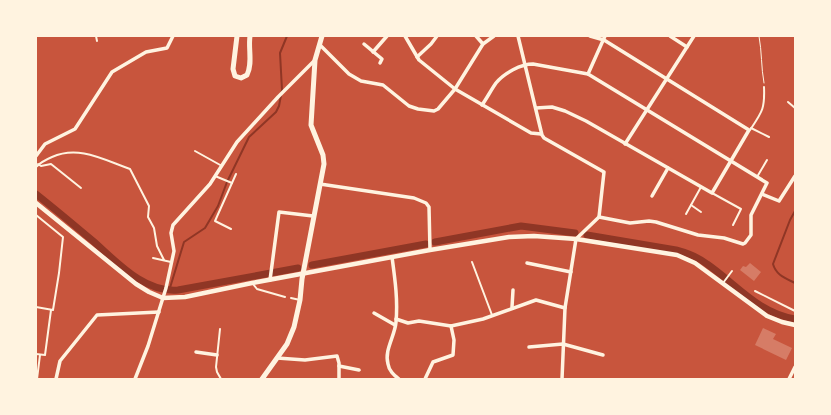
<svg xmlns="http://www.w3.org/2000/svg" width="831" height="415" font-family="'Varela Round',sans-serif">
<style>
.lines{fill:none;stroke-linecap:round;stroke-linejoin:round}
.stream{stroke:#8f3625;stroke-width:2}
.canal{stroke:#8f3625;stroke-width:7}
.building{fill:#d67c66}
.path{stroke:#fff3e0;stroke-width:1}
.service{stroke:#fff3e0;stroke-width:2}
.minor{stroke:#fff3e0;stroke-width:3.5}
.tertiary{stroke:#fff3e0;stroke-width:4.5}
.secondary{stroke:#fff3e0;stroke-width:5}
</style>
<rect width="100%" height="100%" fill="#c8553d"/>
<g class="lines">
<g class="stream">
<path d="M795 211 790 220 773 264C776 275 785 278 795 283"/>
<polyline points="169,291 184,242 205,228 218,206 227,182 249,137 276,112 279,106 282,90 280,53 287,36"/>
</g>
<g class="canal">
<path d="M36 194C55 209 74 225 93 241 117 262 144 293 178 290L298 268"/>
<path d="M587 235 676 250C687 253 698 257 707 264 736 284 758 313 795 319"/>
<polyline points="435,242 521,226 575,233"/>
<polyline points="312,265 426,244"/>
</g>
</g>
<g class="building">
<polygon points="750,263 761,272 754,281 740,270 743,266 746,267"/>
<polygon points="763,328 776,334 773,339 792,348 786,360 755,345"/>
</g>
<g class="lines">
<path class="path" d="M759 36C762 52 761 67 764 83"/>
<g class="service">
<polyline points="96,36 97,41"/>
<polyline points="788,102 795,108"/>
<polyline points="751,128 769,137"/>
<path d="M750 130C762 112 765 109 764 87"/>
<polyline points="195,151 222,166"/>
<polyline points="38,164 41,166 51,164 81,188"/>
<path d="M36 167C41 162 45 160 52 157 79 145 104 160 130 169L149 206 148 217 154 228 157 246 164 260"/>
<polyline points="215,176 232,183"/>
<polyline points="757,177 767,160"/>
<polyline points="712,193 741,209 733,225"/>
<polyline points="691,205 701,212"/>
<polyline points="686,214 701,187"/>
<polyline points="36,215 63,237 59,273 53,310 36,307"/>
<polyline points="231,229 215,221 236,174"/>
<polyline points="153,258 171,262"/>
<polyline points="472,262 492,315"/>
<polyline points="723,283 732,271"/>
<polyline points="253,284 257,289 285,297"/>
<polyline points="755,291 795,311"/>
<polyline points="291,298 300,300"/>
<polyline points="220,329 216,367 217,372 221,379"/>
<polyline points="36,354 45,355 51,310"/>
<polyline points="37,379 40,355"/>
</g>
<g class="minor">
<polyline points="405,36 419,60 455,89 531,133 541,134"/>
<polyline points="476,36 483,44"/>
<polyline points="518,36 542,135 544,138 604,172 599,217 576,239 565,308 562,379"/>
<polyline points="670,36 687,47"/>
<polyline points="364,44 382,59 380,63"/>
<polyline points="320,45 349,74 361,81 383,85 409,106 418,109 434,111 438,109 455,89 483,44 494,36"/>
<polyline points="373,52 387,36"/>
<polyline points="417,57 431,44 437,36"/>
<polyline points="588,74 605,36"/>
<path d="M482 105C487 98 491 90 496 83 504 73 521 64 533 64L588 74 767 183 751 215V235L745 243 743 244 724 238 698 235 656 222 649 221 630 223 599 217"/>
<polyline points="536,108 552,107 565,111 586,121 712,193 749,130 604,40 590,36"/>
<polyline points="625,144 694,36"/>
<polyline points="36,156 45,144 75,129 112,72 146,52 167,48 173,36"/>
<polyline points="320,184 414,198 426,203 429,207 430,250"/>
<polyline points="762,194 779,201 795,176"/>
<polyline points="652,196 668,168"/>
<path d="M392 257C395 279 398 300 396 322 395 336 384 350 388 364 389 371 394 375 399 379"/>
<polyline points="527,263 571,272"/>
<polyline points="270,280 279,212 313,216"/>
<polyline points="512,307 513,290"/>
<polyline points="374,313 395,325"/>
<polyline points="396,319 408,323 419,321 451,326"/>
<polyline points="529,347 563,344 603,355"/>
<polyline points="196,352 217,355"/>
<polyline points="277,358 305,360 337,356 339,363 339,379"/>
<polyline points="339,366 359,370"/>
<polyline points="56,379 60,361 97,315 159,312"/>
<polyline points="135,379 148,346 166,288 174,251 171,233 173,225 210,184 237,142 278,97 315,60"/>
<polyline points="425,379 433,362 453,355 454,340 451,326 483,319 536,300 565,308"/>
<polyline points="789,379 795,367"/>
</g>
<polyline class="tertiary" points="36,203 136,284 149,292 163,298 185,297 252,283 430,250 509,237 534,236 576,239 677,255 695,263 767,316 782,322 795,325"/>
<g class="secondary">
<path d="M237 36 233 69 235 76 241 78 247 75C253 63 248 49 250 36"/>
<polyline points="262,379 287,344 294,327 300,300 302,279 324,164 323,155 311,125 315,60 322,36"/>
</g>
</g>
<rect width="831" height="415" fill="none" stroke="#fff3e0" stroke-width="74"/>
</svg>
